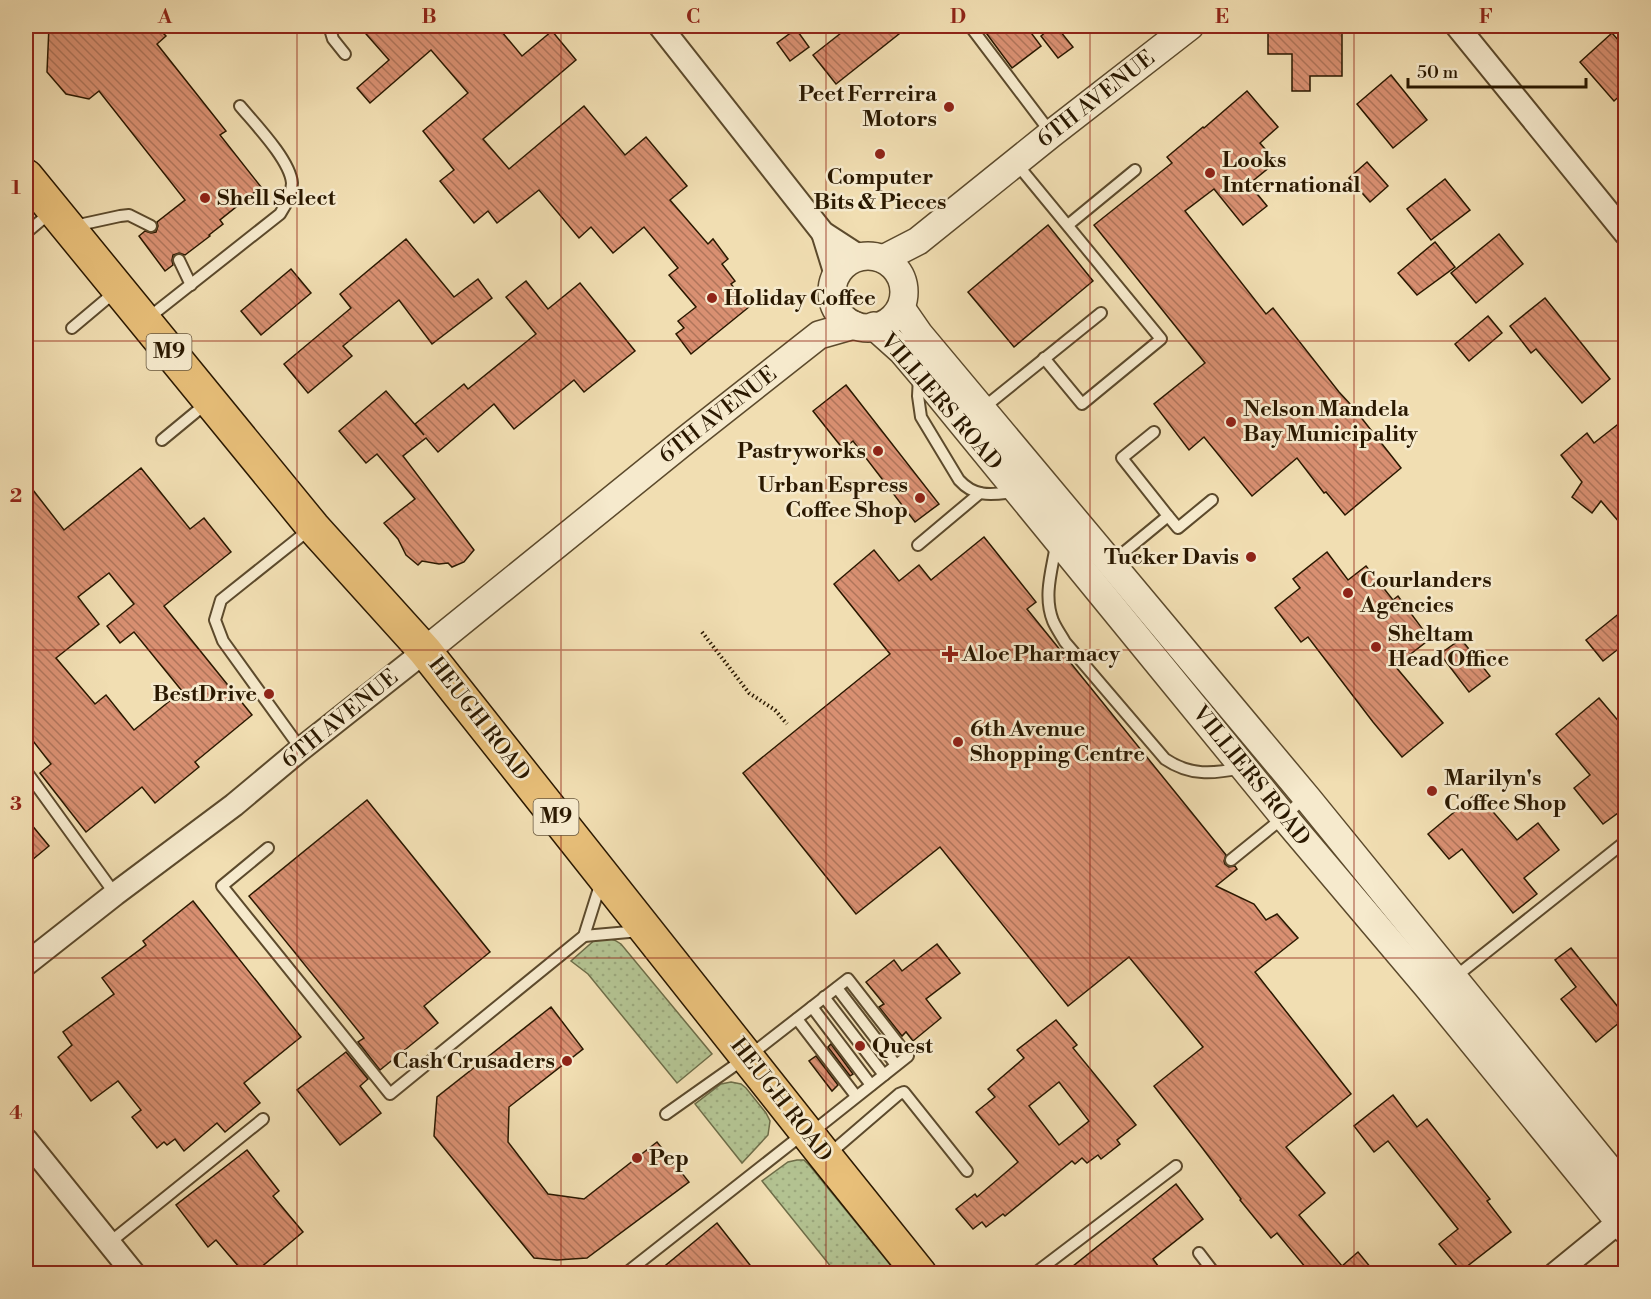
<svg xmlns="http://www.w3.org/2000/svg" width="1651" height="1299" font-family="'Libre Bodoni',serif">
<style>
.grass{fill:url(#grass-dots);stroke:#6e6d48;stroke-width:1.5}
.building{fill:url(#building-back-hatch);stroke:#2a1800;stroke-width:1.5;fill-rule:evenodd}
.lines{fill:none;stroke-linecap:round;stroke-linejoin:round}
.service-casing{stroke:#5c4a2c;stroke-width:14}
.minor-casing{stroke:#5c4a2c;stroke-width:26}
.tertiary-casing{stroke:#5c4a2c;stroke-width:30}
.primary-casing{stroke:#2a1800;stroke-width:36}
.path{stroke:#2a1800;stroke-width:4;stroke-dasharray:1.5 3;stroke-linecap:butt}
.service{stroke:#f6eacd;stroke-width:10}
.minor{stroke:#f6eacd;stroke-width:22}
.tertiary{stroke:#f6eacd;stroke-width:27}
.primary{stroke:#e8bf79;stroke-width:33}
.grid{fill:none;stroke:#8f2418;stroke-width:1.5;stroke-opacity:0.55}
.poi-dot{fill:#8f2418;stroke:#f6eacd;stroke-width:2}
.labels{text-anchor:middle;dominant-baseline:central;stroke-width:5;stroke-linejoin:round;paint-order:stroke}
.shield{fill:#f6eacd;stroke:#67573e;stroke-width:1.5}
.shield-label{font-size:21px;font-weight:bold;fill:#2a1800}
.poi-label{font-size:22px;font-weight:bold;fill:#2a1800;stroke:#f6eacd;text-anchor:start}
.street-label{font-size:22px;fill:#2a1800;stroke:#f6eacd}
.neatline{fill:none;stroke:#8f2418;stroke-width:2}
.grid-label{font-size:20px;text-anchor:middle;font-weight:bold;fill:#8f2418}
</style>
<defs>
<pattern id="grass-dots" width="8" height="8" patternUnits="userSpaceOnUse" patternTransform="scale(1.5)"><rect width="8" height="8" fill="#b3c291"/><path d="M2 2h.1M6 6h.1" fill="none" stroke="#9aa67b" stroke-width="1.8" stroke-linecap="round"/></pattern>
<pattern id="building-back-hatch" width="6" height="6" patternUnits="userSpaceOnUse" patternTransform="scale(1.5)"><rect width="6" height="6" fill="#d99072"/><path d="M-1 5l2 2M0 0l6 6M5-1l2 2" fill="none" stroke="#b0755b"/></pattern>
</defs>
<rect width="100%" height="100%" fill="#f1deb2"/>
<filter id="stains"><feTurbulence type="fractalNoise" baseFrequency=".00333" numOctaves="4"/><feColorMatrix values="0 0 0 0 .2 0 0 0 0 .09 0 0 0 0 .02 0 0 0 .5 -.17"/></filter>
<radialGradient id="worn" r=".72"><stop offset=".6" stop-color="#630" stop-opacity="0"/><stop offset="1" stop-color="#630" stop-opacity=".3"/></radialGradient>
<g class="grass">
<path d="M597 938C607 938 613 938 621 944L712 1054 677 1083 588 974 571 961Z"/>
<polygon points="731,1082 741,1084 746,1088 766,1113 770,1121 768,1135 742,1163 695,1104 721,1084"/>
<polygon points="797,1160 804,1160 810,1166 897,1273 836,1273 762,1181 788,1162"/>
</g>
<g class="building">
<polygon points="49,26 156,26 166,36 157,44 226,131 220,135 261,187 220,220 223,224 209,235 210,236 185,255 179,253 173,255 172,260 173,265 165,271 139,236 145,231 151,233 156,232 158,226 157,222 185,200 99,91 89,99 66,94 47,72"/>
<polygon points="359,26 497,26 522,56 552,31 576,60 483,139 509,169 584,106 625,155 646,137 687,186 670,200 708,244 713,239 728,259 722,264 735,281 731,284 749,307 691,354 676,334 684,328 678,321 696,307 669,275 678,268 644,227 613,253 591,227 579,238 539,190 497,223 488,211 474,223 440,181 454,170 423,131 468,93 431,50 370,103 357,88 389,60"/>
<polygon points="850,26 909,26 836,84 813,55"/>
<polygon points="981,26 1026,26 1041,46 1012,68"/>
<polygon points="1053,26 1056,26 1073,47 1058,58 1041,36"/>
<polygon points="796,29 809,47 790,61 777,43"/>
<polygon points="1268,31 1342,31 1342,76 1310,76 1310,91 1292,91 1292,54 1268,54"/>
<polygon points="1612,33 1626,49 1626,90 1614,101 1580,62"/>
<polygon points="1391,75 1427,120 1393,148 1357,104"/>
<polygon points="1247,91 1278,127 1260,143 1276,162 1249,184 1267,206 1243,225 1214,189 1185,211 1266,314 1273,308 1339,392 1352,406 1401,468 1345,515 1326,492 1324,493 1297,458 1252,496 1204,437 1189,450 1154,404 1205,363 1094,225 1172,163 1167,157 1203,127 1204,128"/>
<polygon points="1367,162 1388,186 1370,202 1349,178"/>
<polygon points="1445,179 1470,210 1431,240 1407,209"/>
<polygon points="1048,225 1093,281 1014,347 968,292"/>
<polygon points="1499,234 1523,264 1476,303 1451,273"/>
<polygon points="406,239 454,297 478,279 492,298 432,344 399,300 343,346 352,356 308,393 284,364 351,308 340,294"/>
<polygon points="1435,242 1455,267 1417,295 1398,273"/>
<polygon points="291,269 311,293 261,335 241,311"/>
<polygon points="526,281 548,309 580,283 635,351 584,392 574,380 514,429 494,404 438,452 426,438 403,456 474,550 464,562 452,567 448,563 439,564 422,561 418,565 406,555 398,539 384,523 415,499 377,454 366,463 339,431 386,391 424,435 415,424 464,384 468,389 536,334 506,297"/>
<polygon points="1545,298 1610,379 1582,403 1536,349 1531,353 1510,326"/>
<polygon points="1488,316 1502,333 1469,361 1455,344"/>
<polygon points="846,385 939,504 915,522 853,441 843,449 813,411"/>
<polygon points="1626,418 1626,530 1601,501 1592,513 1572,497 1582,482 1561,455 1587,433 1594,443"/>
<path d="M141 468 190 529 204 518 231 552 164 606 252 715 195 762 199 767 155 803 142 787 86 832 40 773 51 764 26 732V481L64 530ZM109 573 134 604 107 626 120 643 134 632 182 691 134 730 106 695 95 704 56 658 99 624 78 597Z"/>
<polygon points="984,537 1036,602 1027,609 1226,855 1224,861 1225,864 1229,867 1235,866 1237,869 1216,886 1254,904 1266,920 1277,914 1298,938 1255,972 1351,1094 1286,1147 1325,1193 1299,1215 1342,1266 1358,1252 1376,1274 1311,1274 1277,1233 1271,1238 1240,1200 1241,1199 1200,1145 1154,1086 1203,1047 1129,957 1068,1006 940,847 856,914 743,773 890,654 834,584 874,550 899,581 919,565 931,580"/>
<polygon points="1327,552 1348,580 1366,566 1393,600 1398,596 1430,639 1395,666 1443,723 1402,757 1373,722 1308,637 1301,642 1275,608 1300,588 1293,579"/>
<polygon points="1626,608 1626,643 1603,661 1586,640"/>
<polygon points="1461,639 1490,676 1469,692 1440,654"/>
<polygon points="1599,698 1626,730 1626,807 1603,824 1574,788 1590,775 1556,734"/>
<polygon points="1477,793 1517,840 1538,823 1559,850 1524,878 1537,894 1513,913 1462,849 1449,859 1428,834"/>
<polygon points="367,800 490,952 424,1006 438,1023 380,1070 358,1042 364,1038 249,896"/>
<polygon points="26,818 49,846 26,865"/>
<polygon points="193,901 301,1037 244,1083 260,1103 225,1132 217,1123 184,1151 175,1139 167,1145 164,1142 157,1148 132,1117 141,1110 118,1081 91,1101 58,1057 72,1045 63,1032 114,994 102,978 146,945 143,941"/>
<polygon points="937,944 960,973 926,999 941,1018 913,1041 906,1032 902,1036 879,1007 884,1004 866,982 894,960 902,971"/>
<polygon points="1571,948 1626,1017 1596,1042 1561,999 1576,987 1555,960"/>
<polygon points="551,1007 583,1049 509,1107 508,1142 548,1194 584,1199 657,1142 689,1182 587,1258 557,1260 534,1258 434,1136 437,1097"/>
<path d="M1056 1020 1077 1045 1073 1048 1136 1125 1117 1140 1120 1144 1101 1159 1098 1155 1087 1163 1082 1158 1075 1164 1072 1161 1005 1216 1003 1214 986 1227 982 1222 973 1229 956 1209 975 1194 977 1197 1018 1162 976 1112 995 1097 988 1089 1024 1058 1017 1050ZM1059 1082 1089 1121 1059 1145 1029 1106Z"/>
<polygon points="831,1044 853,1074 850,1076 828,1047"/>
<polygon points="346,1052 368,1079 360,1086 381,1113 340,1145 297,1090"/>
<polygon points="816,1056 838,1085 832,1091 809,1061"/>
<polygon points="1393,1095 1417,1127 1427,1119 1490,1199 1487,1201 1511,1232 1461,1271 1439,1244 1458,1229 1388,1141 1374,1152 1354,1126"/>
<polygon points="247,1150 279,1191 273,1196 303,1232 253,1274 245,1274 216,1240 208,1247 176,1205"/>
<polygon points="1176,1184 1203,1219 1153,1259 1164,1274 1063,1274"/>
<polygon points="717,1223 757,1274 655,1274"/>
</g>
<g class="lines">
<defs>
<g id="service">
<polyline points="329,26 333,39 345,54"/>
<polyline points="970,26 1051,133"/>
<polyline points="1016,163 1161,339 1082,404 1044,358"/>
<polyline points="1068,225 1135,170"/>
<polyline points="74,226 120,216 129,215 151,226"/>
<polyline points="26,233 51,212"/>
<polyline points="179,260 191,285"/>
<path d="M147 319 280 214C286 205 292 194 292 183 290 160 255 124 240 106"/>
<polyline points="72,328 116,291"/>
<path d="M919 376 918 396 921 417 959 480C976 499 994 494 1016 492"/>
<polyline points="982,409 1101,313"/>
<polyline points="162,440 208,402"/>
<polyline points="1168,516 1178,528 1212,500"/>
<polyline points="918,545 980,493"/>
<path d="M1056 545C1052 570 1043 596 1053 621 1056 628 1061 635 1065 642L1165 759C1190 776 1213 774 1241 768"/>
<polyline points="1111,563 1168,516 1122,458 1154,432"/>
<polyline points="301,749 223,641 215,620 221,600 310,529"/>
<polyline points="26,771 115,894"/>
<polyline points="268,848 222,886 390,1094 584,936 601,882"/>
<polyline points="1231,860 1284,817 1305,797"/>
<polyline points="584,936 640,931"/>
<polyline points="1455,977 1626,841"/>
<polyline points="837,988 896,1065"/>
<polyline points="824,997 884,1075"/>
<polyline points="812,1007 871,1085"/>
<polyline points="797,1019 856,1096"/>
<polyline points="666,1114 758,1049 848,979 908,1056 811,1133"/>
<polyline points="828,1155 899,1094 904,1092 967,1171"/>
<polyline points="109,1243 263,1119"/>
<polyline points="1199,1253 1215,1274"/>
<polyline points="625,1274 803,1134"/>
<polyline points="1034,1274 1176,1166"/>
</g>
<g id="minor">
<polyline points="660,26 823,233 860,257"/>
<polyline points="1457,26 1626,234"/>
<polyline points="823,233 836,275"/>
<polyline points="26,964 115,894 234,805 301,749 425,651"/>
<polyline points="26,1140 134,1274"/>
<polyline points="1555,1274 1626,1216"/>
</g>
<g id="tertiary">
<circle cx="868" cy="292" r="36"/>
<polyline points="883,259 918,241 1051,134 1190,26"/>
<polyline points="901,308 919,334 1308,799 1626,1190"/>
<polyline points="874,326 902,351 930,384 1284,817 1427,986 1626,1230"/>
<polyline points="425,651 687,439 819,335 854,325"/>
</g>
<polyline id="primary" points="26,176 313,527 425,651 826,1157 920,1274"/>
</defs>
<use href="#service" class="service-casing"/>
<use href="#minor" class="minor-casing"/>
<use href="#tertiary" class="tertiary-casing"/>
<use href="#primary" class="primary-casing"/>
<polyline class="path" points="702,632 749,693 775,710 787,724"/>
<use href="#service" class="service"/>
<use href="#minor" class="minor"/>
<use href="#tertiary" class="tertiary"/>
<use href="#primary" class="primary"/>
</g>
<path class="grid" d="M297 26V1274M561 26V1274M826 26V1274M1090 26V1274M1354 26V1274M26 341H1626M26 650H1626M26 958H1626"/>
<g class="poi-dot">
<circle cx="949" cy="107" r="6"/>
<circle cx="880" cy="154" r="6"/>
<circle cx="1210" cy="173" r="6"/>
<circle cx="205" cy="198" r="6"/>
<circle cx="712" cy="298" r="6"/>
<circle cx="1231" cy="422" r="6"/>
<circle cx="878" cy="451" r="6"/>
<circle cx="920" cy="498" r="6"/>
<circle cx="1251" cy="557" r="6"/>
<circle cx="1348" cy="593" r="6"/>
<circle cx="1376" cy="647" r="6"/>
<path d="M947 645h6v6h6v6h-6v6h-6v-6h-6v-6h6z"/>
<circle cx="269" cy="694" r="6"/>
<circle cx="958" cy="742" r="6"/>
<circle cx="1432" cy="791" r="6"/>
<circle cx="860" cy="1046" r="6"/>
<circle cx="567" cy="1061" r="6"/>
<circle cx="637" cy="1158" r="6"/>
</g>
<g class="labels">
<g class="shield">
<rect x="146.5" y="334" width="45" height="36" rx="4.5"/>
<rect x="533.5" y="799" width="45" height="36" rx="4.5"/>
</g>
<g class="shield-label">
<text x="169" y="352">M9</text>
<text x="556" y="817">M9</text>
</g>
<g class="poi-label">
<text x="937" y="94" text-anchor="end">Peet Ferreira<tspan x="937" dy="25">Motors</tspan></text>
<text x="1222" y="160">Looks<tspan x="1222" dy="25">International</tspan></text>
<text x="880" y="177" text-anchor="middle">Computer<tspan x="880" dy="25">Bits &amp; Pieces</tspan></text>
<text x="217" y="198">Shell Select</text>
<text x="724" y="298">Holiday Coffee</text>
<text x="1243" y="409">Nelson Mandela<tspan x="1243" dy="25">Bay Municipality</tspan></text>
<text x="866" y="451" text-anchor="end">Pastryworks</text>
<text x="908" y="485" text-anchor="end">Urban Espress<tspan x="908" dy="25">Coffee Shop</tspan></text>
<text x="1239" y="557" text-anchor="end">Tucker Davis</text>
<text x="1360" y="580">Courlanders<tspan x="1360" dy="25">Agencies</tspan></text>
<text x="1388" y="634">Sheltam<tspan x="1388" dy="25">Head Office</tspan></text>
<text x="962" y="654">Aloe Pharmacy</text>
<text x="257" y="694" text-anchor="end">BestDrive</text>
<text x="970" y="729">6th Avenue<tspan x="970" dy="25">Shopping Centre</tspan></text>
<text x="1444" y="778">Marilyn's<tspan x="1444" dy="25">Coffee Shop</tspan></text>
<text x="872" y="1046">Quest</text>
<text x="555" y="1061" text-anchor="end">Cash Crusaders</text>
<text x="649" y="1158">Pep</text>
</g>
<g class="street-label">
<text transform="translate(1096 99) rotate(-38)">6TH AVENUE</text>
<text transform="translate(941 402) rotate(49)">VILLIERS ROAD</text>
<text transform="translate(718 415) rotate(-38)">6TH AVENUE</text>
<text transform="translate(340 719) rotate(-39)">6TH AVENUE</text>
<text transform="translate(479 719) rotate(52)">HEUGH ROAD</text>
<text transform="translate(1251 776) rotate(51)">VILLIERS ROAD</text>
<text transform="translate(781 1100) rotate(52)">HEUGH ROAD</text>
</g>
</g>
<rect width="1651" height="1299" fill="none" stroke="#f1deb2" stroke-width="66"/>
<path d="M1408 78v9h178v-9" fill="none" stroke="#2a1800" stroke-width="3"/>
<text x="1417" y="78" font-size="18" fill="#2a1800" stroke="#f6eacd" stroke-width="4.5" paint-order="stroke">50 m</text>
<rect x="33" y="33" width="1585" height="1233" class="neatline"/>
<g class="grid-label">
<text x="165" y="23">A</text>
<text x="429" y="23">B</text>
<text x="693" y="23">C</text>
<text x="958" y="23">D</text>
<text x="1222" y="23">E</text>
<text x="1486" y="23">F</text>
<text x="16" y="194">1</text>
<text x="16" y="502">2</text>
<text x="16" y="810">3</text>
<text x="16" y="1119">4</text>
</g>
<rect width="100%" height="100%" filter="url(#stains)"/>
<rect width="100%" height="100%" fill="url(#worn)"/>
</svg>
